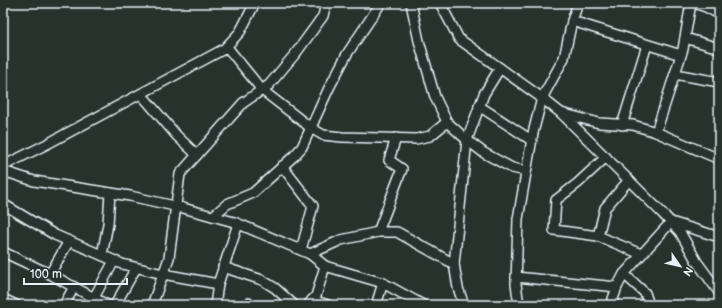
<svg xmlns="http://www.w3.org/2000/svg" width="722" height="308" font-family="'Balsamiq Sans',sans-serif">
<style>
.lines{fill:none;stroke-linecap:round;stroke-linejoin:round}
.minor-casing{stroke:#e8f1f8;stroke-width:12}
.minor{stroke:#26332d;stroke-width:9}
</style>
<rect width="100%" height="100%" fill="#26332d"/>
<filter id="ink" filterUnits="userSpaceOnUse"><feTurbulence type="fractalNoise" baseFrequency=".025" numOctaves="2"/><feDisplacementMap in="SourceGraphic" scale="8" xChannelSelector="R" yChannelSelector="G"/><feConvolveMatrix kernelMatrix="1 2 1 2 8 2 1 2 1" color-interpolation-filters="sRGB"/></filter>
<g filter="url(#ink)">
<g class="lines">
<defs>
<g id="minor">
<polyline points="411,3 419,41 435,97 447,122 467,140 484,153 512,168 526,171"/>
<polyline points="440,3 459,39 542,98 561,113 662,213 680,232 697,262 719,292"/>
<polyline points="694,3 706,7 719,14"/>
<polyline points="572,21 681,55"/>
<polyline points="685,38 719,48"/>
<polyline points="227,47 262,90 311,128 323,135 342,137 416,139 430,136 447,122"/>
<polyline points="675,74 719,82"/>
<polyline points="141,94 177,136 197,155"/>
<polyline points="479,106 531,140"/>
<polyline points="561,113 599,123 633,125 656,132 683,49 691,3"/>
<polyline points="622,125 647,45"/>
<polyline points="656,132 719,159"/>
<polyline points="3,166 47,144 224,49 240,32 255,3"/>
<polyline points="282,166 313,206 301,250"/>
<polyline points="3,171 34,181 130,196 183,208 234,222 310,254 341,240 378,232 397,232 454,264"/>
<polyline points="629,180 605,208 598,236 641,254"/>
<polyline points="3,204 55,235 122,264 163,274 218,284 215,305"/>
<polyline points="213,216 227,204 253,193 294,156 302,147 329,88 347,54 381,3"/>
<polyline points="378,232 402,169 389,160 396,138"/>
<polyline points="598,236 554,230 556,200 578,183 606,157"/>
<polyline points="3,252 50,274 69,241"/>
<polyline points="310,254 325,266"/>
<polyline points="102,255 108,224 110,193"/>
<polyline points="223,267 262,280 275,288 294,305"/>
<polyline points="50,274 107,305"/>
<polyline points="624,274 645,293 649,305"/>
<polyline points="516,277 617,287 624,274 671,222 719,237"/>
<polyline points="218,284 238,224"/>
<polyline points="3,299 16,305"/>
<polyline points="312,300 328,305"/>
<polyline points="64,305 74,287"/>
<polyline points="90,305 114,261"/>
<polyline points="115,305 136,268"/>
<polyline points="152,305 169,258 180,174 243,103 269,85 296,53 323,16 326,3"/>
<polyline points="248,305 249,303 252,305"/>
<polyline points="308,305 316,296 325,266 383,283 423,305"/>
<polyline points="376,305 383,283"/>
<polyline points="464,305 458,288 454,264 467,140 484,94 500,68"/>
<polyline points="519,305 516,284 518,219 533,133 542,98 564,58 572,21 578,3"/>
<polyline points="611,305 617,287"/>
</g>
</defs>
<use href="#minor" class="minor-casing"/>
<use href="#minor" class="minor"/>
</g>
</g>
<rect width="722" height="308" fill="none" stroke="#26332d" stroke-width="16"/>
<rect x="8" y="8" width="706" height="292" fill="none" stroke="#e8f1f8" stroke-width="1.5" filter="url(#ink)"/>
<g transform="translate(680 266) rotate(124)" stroke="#26332d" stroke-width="3" paint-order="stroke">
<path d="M0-3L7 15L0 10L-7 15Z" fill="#e8f1f8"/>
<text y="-6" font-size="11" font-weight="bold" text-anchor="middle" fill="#e8f1f8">N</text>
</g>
<path d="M24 278v6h103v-6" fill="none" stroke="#e8f1f8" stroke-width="2"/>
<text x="30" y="278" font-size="12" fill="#e8f1f8" stroke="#26332d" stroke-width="3" paint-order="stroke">100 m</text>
</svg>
